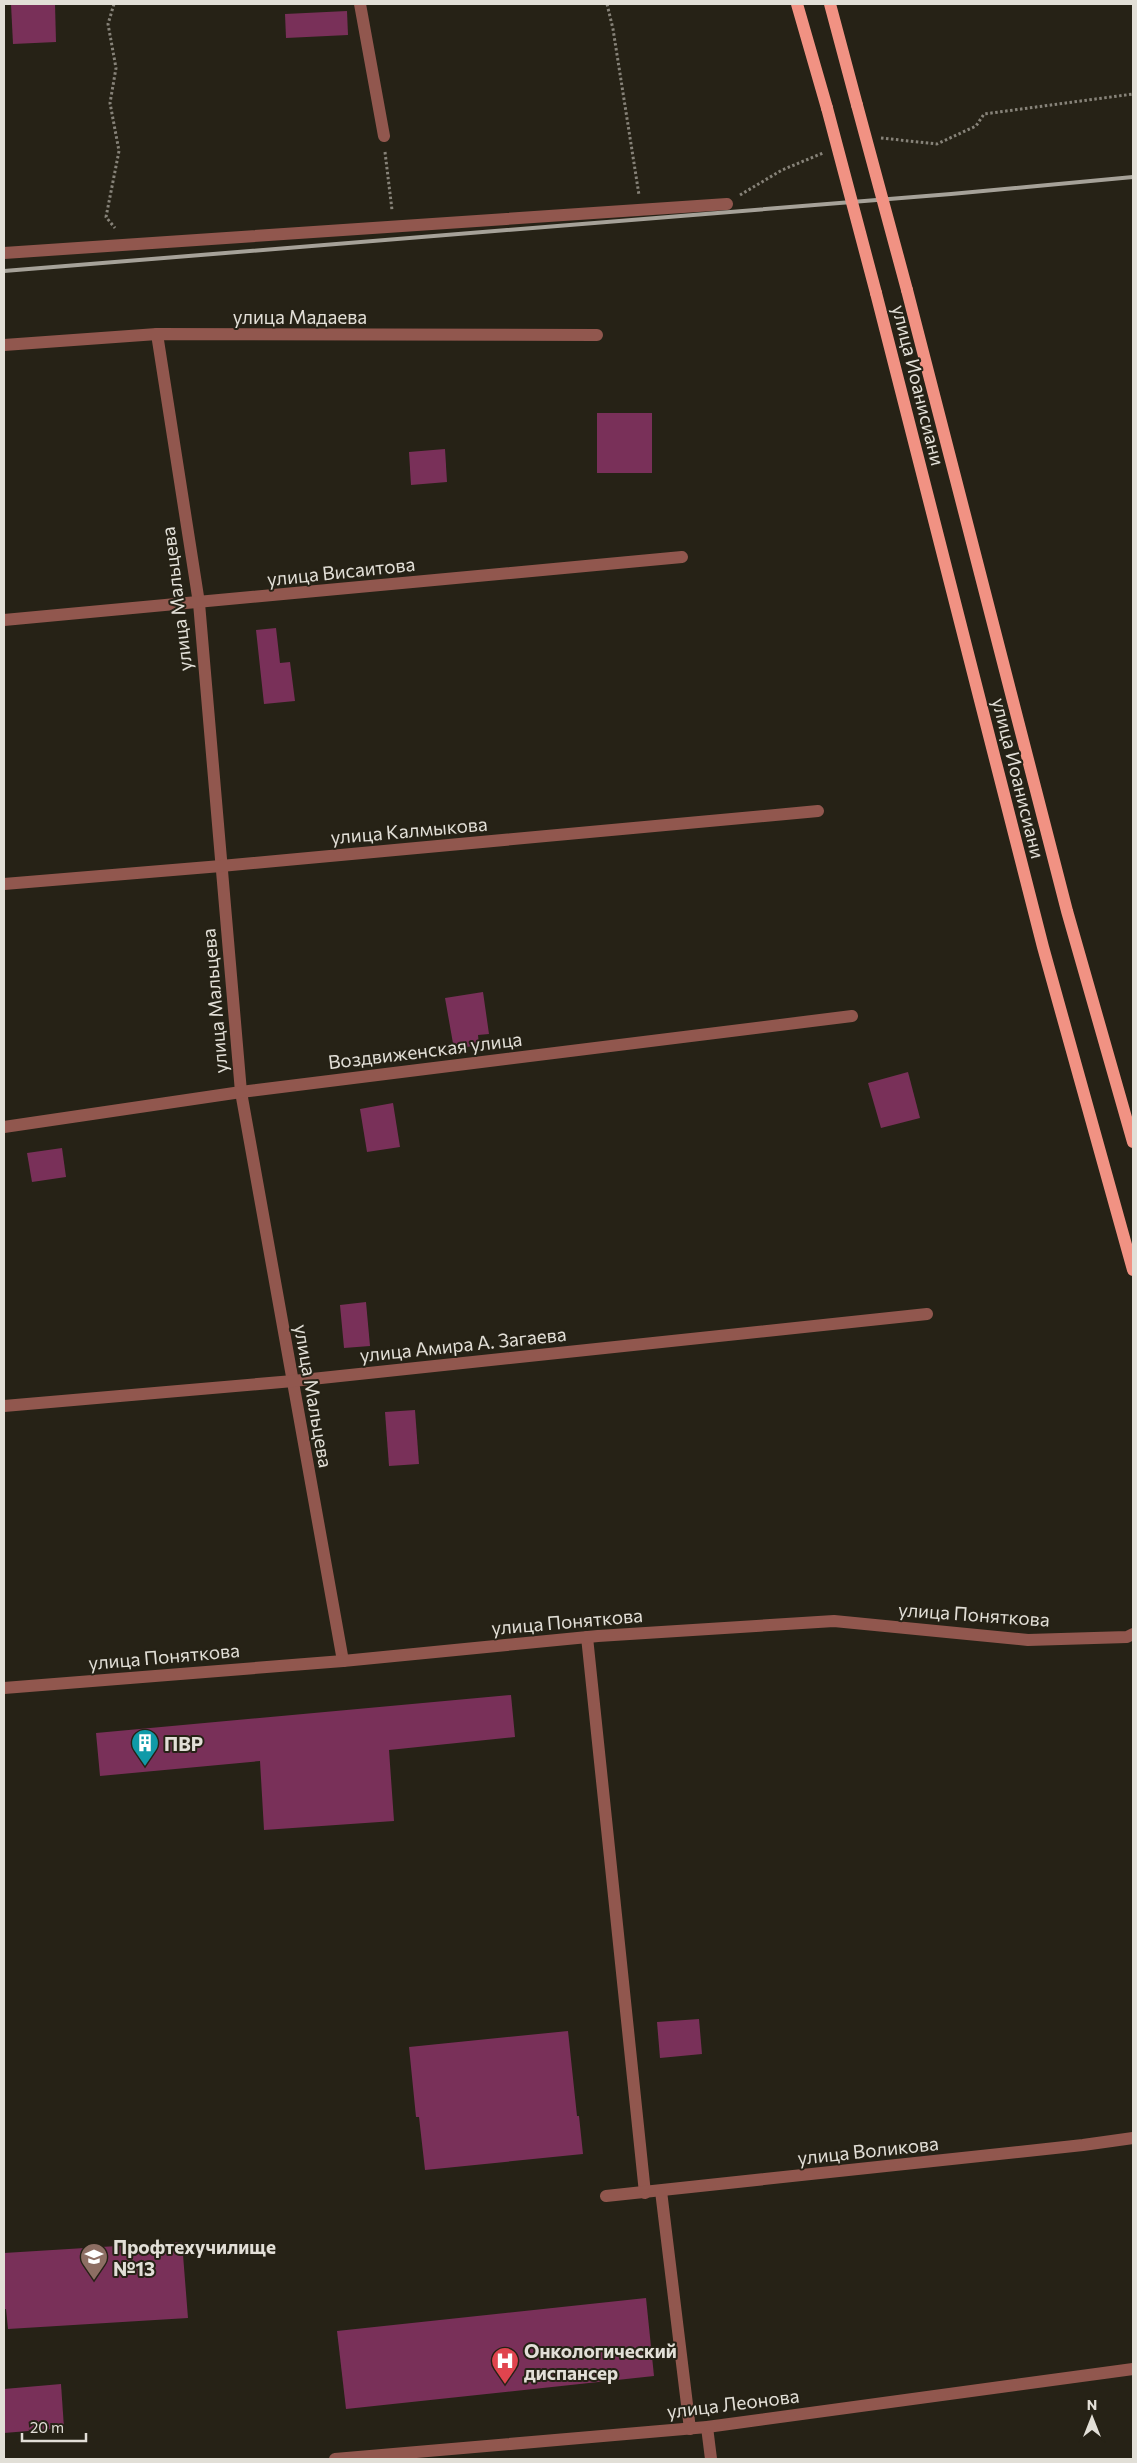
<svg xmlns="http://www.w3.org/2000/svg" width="1137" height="2463" font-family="Commissioner,sans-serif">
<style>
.building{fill:#793059}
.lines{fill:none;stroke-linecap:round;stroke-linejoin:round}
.path{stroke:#878379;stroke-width:3;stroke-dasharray:2.5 2.5;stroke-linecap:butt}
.minor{stroke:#91574e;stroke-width:12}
.major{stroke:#f19283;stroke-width:12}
.rail{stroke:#a6a299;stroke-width:4}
.major-bridge{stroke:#f19283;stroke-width:12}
.labels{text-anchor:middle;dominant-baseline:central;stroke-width:4;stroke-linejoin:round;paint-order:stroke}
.street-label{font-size:19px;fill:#e2dfd7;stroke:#262216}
.poi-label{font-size:19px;font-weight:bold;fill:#e2dfd7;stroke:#262216;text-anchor:start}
</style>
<rect width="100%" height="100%" fill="#262216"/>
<g class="building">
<polygon points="11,4 55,4 56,42 13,44"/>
<polygon points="347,11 348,35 286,38 285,14"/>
<rect x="597" y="413" width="55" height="60"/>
<polygon points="445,449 447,482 411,485 409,452"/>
<polygon points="276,628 280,663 290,662 295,701 264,704 256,630"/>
<polygon points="483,992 489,1034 478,1035 479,1045 454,1049 445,998"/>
<polygon points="908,1072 920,1118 881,1128 868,1083"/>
<polygon points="393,1103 400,1147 367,1152 360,1109"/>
<polygon points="62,1148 66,1177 32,1182 27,1153"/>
<polygon points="366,1302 370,1346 344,1348 340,1305"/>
<polygon points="415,1410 419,1464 389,1466 385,1412"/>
<polygon points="511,1695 515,1737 389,1750 394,1821 264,1830 260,1761 100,1776 96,1733"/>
<polygon points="699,2019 702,2054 660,2058 657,2022"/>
<polygon points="568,2031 577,2116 579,2116 583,2154 425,2170 419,2117 416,2117 409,2047"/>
<polygon points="182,2242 188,2318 8,2329 6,2309 4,2309 4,2253"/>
<polygon points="646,2298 654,2376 346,2409 337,2331"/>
<polygon points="61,2384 64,2428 4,2433 4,2389"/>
</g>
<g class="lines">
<g class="path">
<polyline points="114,4 108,24 116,68 110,103 119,151 106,217 115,228"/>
<polyline points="607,4 613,29 639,195"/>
<polyline points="881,138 937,144 976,126 984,114 1133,94"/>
<polyline points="385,152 392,210"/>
<polyline points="740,195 782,170 823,153"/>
</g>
<g class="minor">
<polyline points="360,4 384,136"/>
<polyline points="4,253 727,204"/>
<polyline points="157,334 199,603 241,1092 343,1661"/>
<polyline points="4,345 157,334 597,335"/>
<polyline points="4,620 682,557"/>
<polyline points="4,884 221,866 818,811"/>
<polyline points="4,1127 241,1092 852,1016"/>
<polyline points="4,1406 293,1381 927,1314"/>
<polyline points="587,1637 645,2193"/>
<polyline points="4,1688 343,1661 598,1636 834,1621 1028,1640 1127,1637 1133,1634"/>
<polyline points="661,2191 690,2429"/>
<polyline points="606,2196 1083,2145 1133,2138"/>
<polyline points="707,2427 711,2459"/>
<polyline points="335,2459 707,2427 1133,2369"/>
</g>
<g class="major">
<polyline points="797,4 827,108"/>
<polyline points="830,4 857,105"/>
<polyline points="907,290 1067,911 1133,1142"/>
<polyline points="876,293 1043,947 1133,1270"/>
</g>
<polyline class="rail" points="4,271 951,194 1133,177"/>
<g class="major-bridge">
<polyline points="857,105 907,290"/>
<polyline points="827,108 876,293"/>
</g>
</g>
<defs>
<symbol id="building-pin" viewBox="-11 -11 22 30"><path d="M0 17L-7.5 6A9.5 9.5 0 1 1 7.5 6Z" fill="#0f9aa8" stroke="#262216"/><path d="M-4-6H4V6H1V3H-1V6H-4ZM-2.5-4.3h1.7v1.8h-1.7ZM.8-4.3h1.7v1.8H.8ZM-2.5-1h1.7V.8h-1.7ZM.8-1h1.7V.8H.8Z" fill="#fff"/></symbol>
<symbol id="university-pin" viewBox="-11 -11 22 30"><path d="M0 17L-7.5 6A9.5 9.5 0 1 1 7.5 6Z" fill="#8d6e63" stroke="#262216"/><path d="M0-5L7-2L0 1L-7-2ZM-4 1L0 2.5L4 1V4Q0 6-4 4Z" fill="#fff"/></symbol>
<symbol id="hospital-pin" viewBox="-11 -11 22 30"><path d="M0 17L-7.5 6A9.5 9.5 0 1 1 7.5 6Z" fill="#e0444e" stroke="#262216"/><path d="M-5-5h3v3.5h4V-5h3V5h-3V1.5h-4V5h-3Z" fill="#fff"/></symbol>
</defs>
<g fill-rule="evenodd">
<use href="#building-pin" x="129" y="1727" width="32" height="43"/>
<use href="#university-pin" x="78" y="2241" width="32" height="43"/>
<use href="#hospital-pin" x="489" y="2345" width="32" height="43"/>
</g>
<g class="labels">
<g class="street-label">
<text x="300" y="316">улица Мадаева</text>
<text transform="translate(919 385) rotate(76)">улица Иоанисиани</text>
<text transform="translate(341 571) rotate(-6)">улица Висаитова</text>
<text transform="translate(176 599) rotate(-97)">улица Мальцева</text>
<text transform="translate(1019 778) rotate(76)">улица Иоанисиани</text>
<text transform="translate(409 830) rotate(-5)">улица Калмыкова</text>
<text transform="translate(214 1001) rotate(-95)">улица Мальцева</text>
<text transform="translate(425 1050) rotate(-7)">Воздвиженская улица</text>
<text transform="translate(463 1344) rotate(-6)">улица Амира А. Загаева</text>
<text transform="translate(314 1396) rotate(80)">улица Мальцева</text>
<text transform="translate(974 1614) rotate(4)">улица Поняткова</text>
<text transform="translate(567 1621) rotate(-5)">улица Поняткова</text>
<text transform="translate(164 1656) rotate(-5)">улица Поняткова</text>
<text transform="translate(868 2150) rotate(-6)">улица Воликова</text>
<text transform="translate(733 2403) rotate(-7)">улица Леонова</text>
</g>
<g class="poi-label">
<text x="164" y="1743">ПВР</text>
<text x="113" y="2246">Профтехучилище<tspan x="113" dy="22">№13</tspan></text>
<text x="524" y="2350">Онкологический<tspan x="524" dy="22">диспансер</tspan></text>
</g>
</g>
<rect width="1137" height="2463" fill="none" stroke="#e2dfd7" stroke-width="10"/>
<g transform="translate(1092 2418)" stroke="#262216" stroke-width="4" paint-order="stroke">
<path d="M0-4L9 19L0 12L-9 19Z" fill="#e2dfd7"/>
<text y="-8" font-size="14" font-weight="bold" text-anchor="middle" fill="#e2dfd7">N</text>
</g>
<path d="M22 2433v8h64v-8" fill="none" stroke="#e2dfd7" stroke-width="2.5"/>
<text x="30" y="2433" font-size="15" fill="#e2dfd7" stroke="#262216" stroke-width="4" paint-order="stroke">20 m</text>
</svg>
